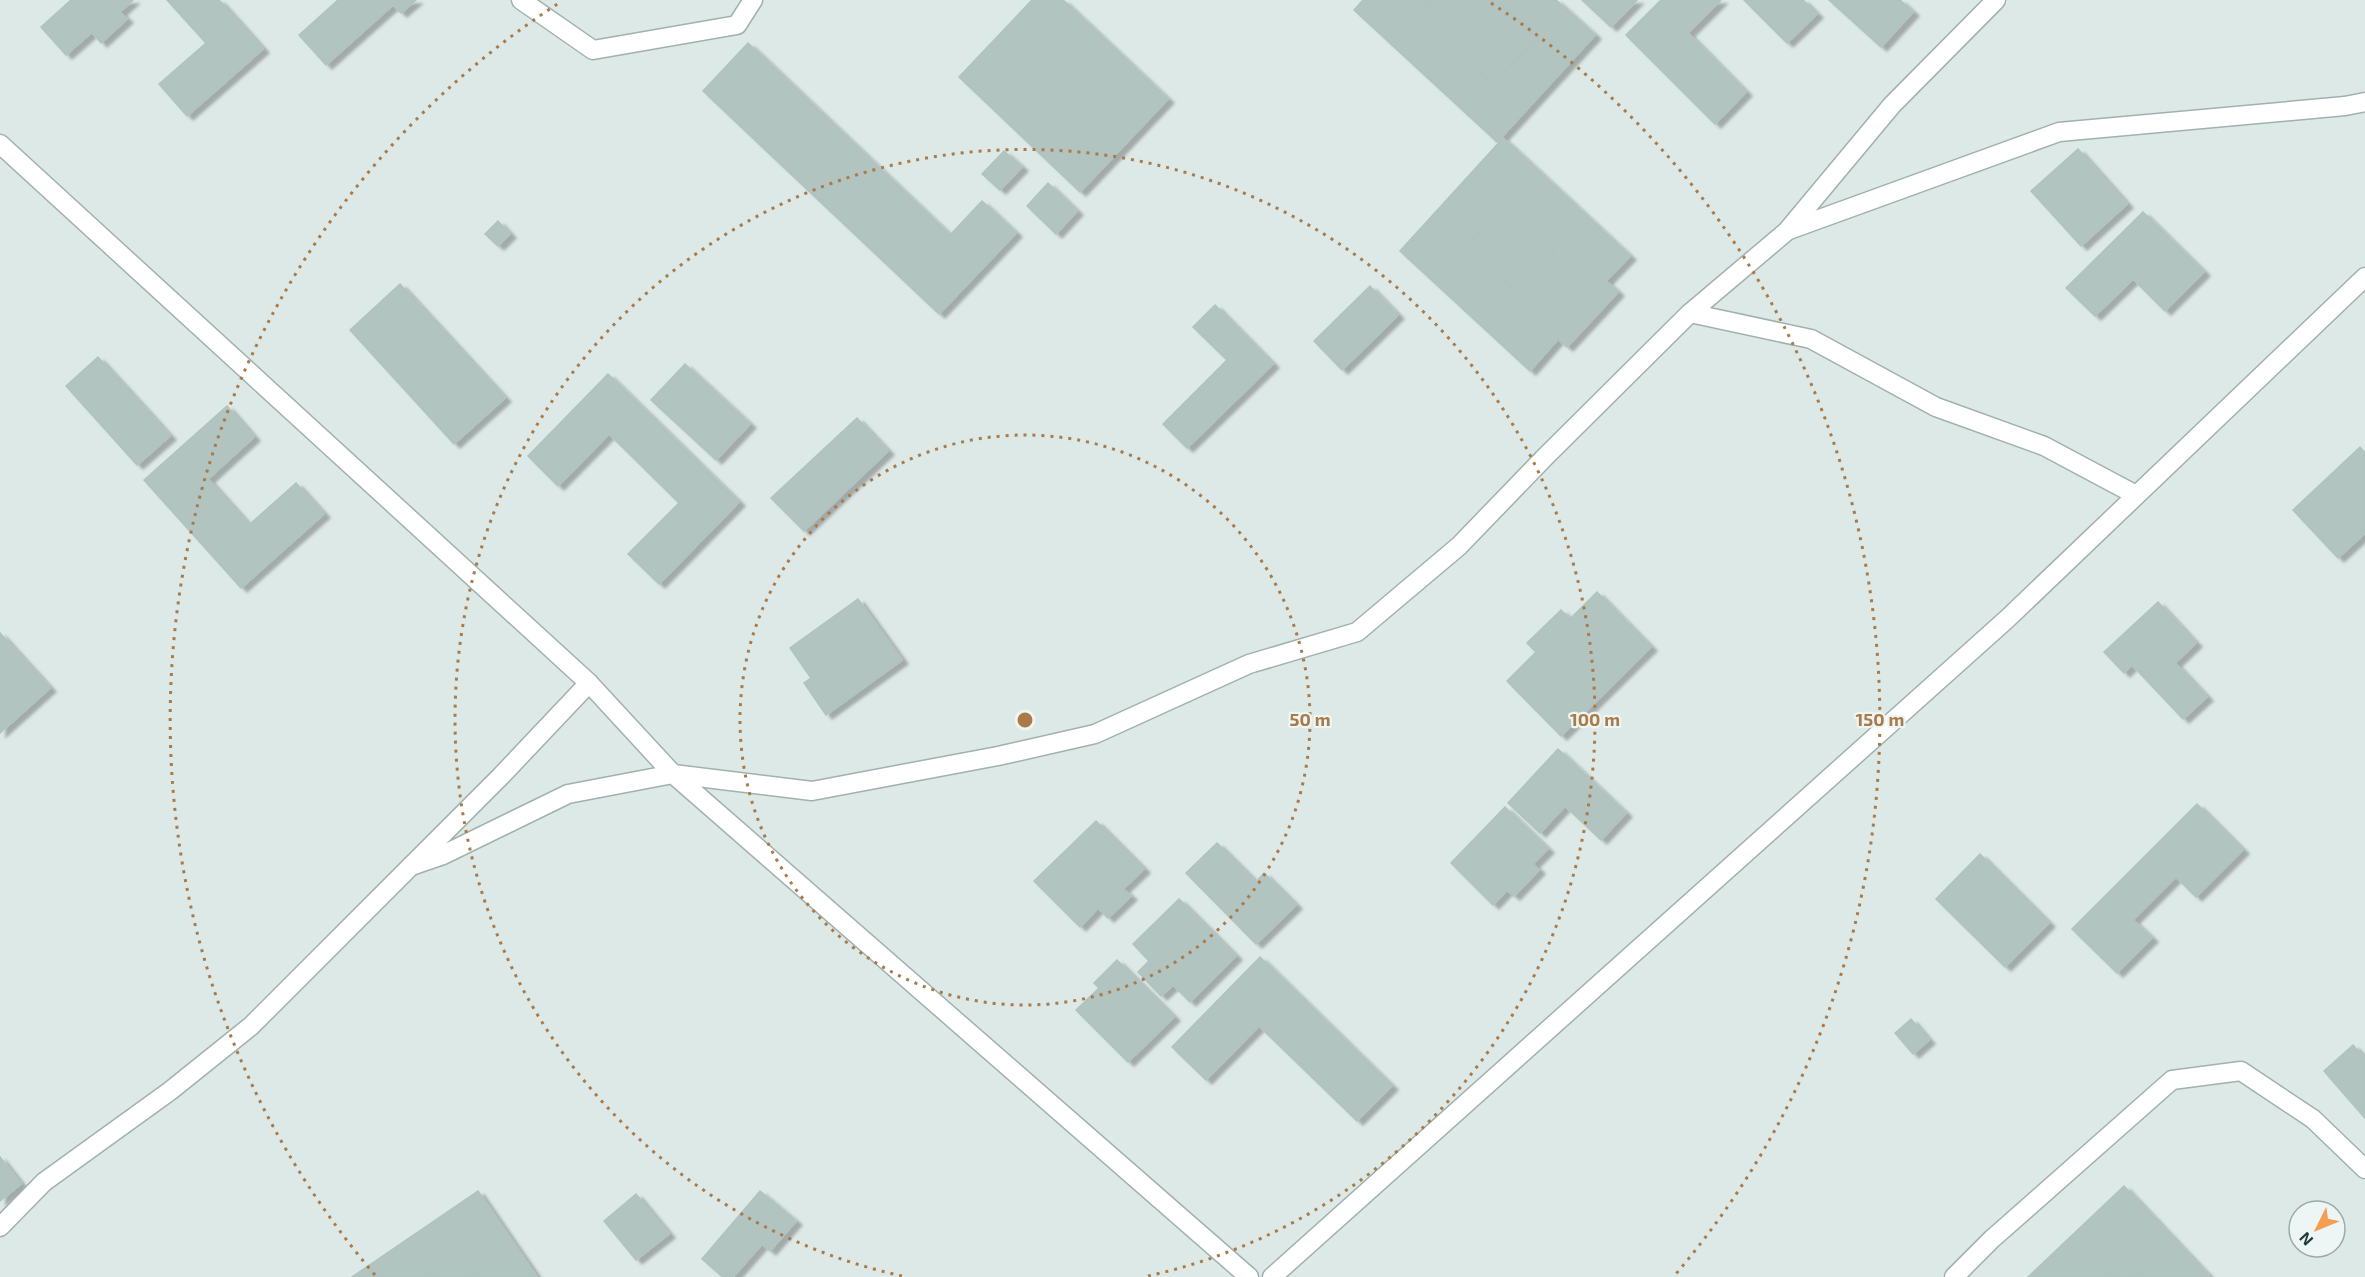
<svg xmlns="http://www.w3.org/2000/svg" width="2365" height="1277" font-family="'Exo 2',sans-serif">
<style>
.building{fill:#b2c4c0;stroke:#afc3bf;stroke-width:1.5;fill-rule:evenodd;filter:url(#shadow)}
.lines{fill:none;stroke-linecap:round;stroke-linejoin:round}
.minor-casing{stroke:#a0b1af;stroke-width:21}
.minor{stroke:#fff;stroke-width:18}
.ring{fill:none;stroke:#aa7a48;stroke-width:3;stroke-dasharray:3 6}
.centre{fill:#aa7a48;stroke:#edf6f4;stroke-width:3}
.ring-label{font-size:18px;text-anchor:middle;font-weight:bold;fill:#aa7a48;stroke:#edf6f4;stroke-width:4.5;stroke-linejoin:round;paint-order:stroke}
</style>
<defs>
<filter id="shadow"><feDropShadow dx="6" dy="4" stdDeviation="1.5" flood-color="#0004"/></filter>
</defs>
<rect width="100%" height="100%" fill="#dde9e7"/>
<g class="building">
<polygon points="71,0 133,0 120,12 127,19 101,43 92,32 66,55 41,27"/>
<polygon points="167,0 219,0 263,49 187,116 159,84 206,43"/>
<polygon points="338,0 416,0 401,13 393,5 326,65 299,35"/>
<path d="M1032 0H1063L1168 99 1080 192 959 77ZM1051 36 1109 91 1073 128 1015 74Z"/>
<polygon points="1363,0 1432,0 1418,15 1493,85 1537,38 1496,0 1556,0 1595,35 1497,142 1354,10"/>
<polygon points="1432,0 1496,0 1537,38 1493,85 1418,15"/>
<polygon points="1582,0 1637,0 1611,27"/>
<polygon points="1661,0 1721,0 1688,33 1746,92 1715,124 1626,35"/>
<polygon points="1744,0 1803,0 1817,14 1787,43"/>
<polygon points="1829,0 1900,0 1913,12 1881,47"/>
<polygon points="1051,36 1109,91 1073,128 1015,74"/>
<polygon points="748,43 950,235 982,201 1016,233 939,314 703,91"/>
<path d="M1503 138 1630 256 1606 281 1618 292 1567 347 1558 339 1530 371 1400 251ZM1504 205 1555 253 1518 294 1467 246Z"/>
<polygon points="2078,149 2127,204 2081,246 2031,191"/>
<polygon points="1004,151 1022,167 1000,190 982,174"/>
<polygon points="1048,183 1077,211 1056,234 1027,206"/>
<polygon points="1504,205 1555,253 1518,294 1467,246"/>
<polygon points="2143,212 2204,272 2165,311 2133,279 2095,316 2066,288"/>
<polygon points="498,221 510,234 498,246 485,234"/>
<polygon points="400,284 505,398 454,444 350,330"/>
<polygon points="1370,286 1398,315 1342,370 1314,341"/>
<polygon points="1215,305 1273,364 1187,448 1163,424 1227,360 1193,327"/>
<polygon points="98,357 170,436 137,465 66,386"/>
<polygon points="685,364 750,424 716,460 651,400"/>
<polygon points="608,374 739,502 659,584 628,554 679,503 609,434 558,486 528,456"/>
<polygon points="227,406 254,437 208,479 249,525 296,483 324,514 241,588 144,480"/>
<polygon points="857,418 888,451 804,531 771,498"/>
<polygon points="2360,447 2365,453 2365,533 2338,558 2293,510"/>
<polygon points="1597,592 1651,647 1561,736 1507,681 1536,652 1527,643 1561,610 1570,619"/>
<polygon points="858,599 902,660 826,715 804,683 811,678 790,648"/>
<polygon points="2158,602 2196,643 2175,663 2207,697 2183,719 2132,665 2124,673 2104,652"/>
<polygon points="0,633 50,688 0,733"/>
<polygon points="1558,749 1626,813 1601,840 1565,806 1540,833 1508,803"/>
<polygon points="2197,804 2243,850 2196,897 2176,877 2133,920 2152,938 2117,973 2072,929"/>
<polygon points="1505,807 1548,849 1533,864 1539,870 1514,896 1507,890 1493,905 1451,863"/>
<polygon points="1096,821 1144,869 1123,889 1131,896 1108,918 1098,908 1080,927 1034,881"/>
<polygon points="1217,843 1256,882 1264,873 1296,905 1256,944 1186,873"/>
<polygon points="1980,854 2049,923 2005,967 1936,899"/>
<polygon points="1179,899 1236,956 1190,1002 1173,985 1161,996 1138,972 1149,961 1133,944"/>
<polygon points="1260,957 1392,1086 1357,1121 1259,1026 1206,1080 1172,1047"/>
<polygon points="1117,960 1174,1017 1128,1062 1076,1010 1099,988 1094,983"/>
<polygon points="1911,1019 1929,1040 1913,1054 1895,1033"/>
<polygon points="2353,1045 2365,1059 2365,1118 2324,1071"/>
<polygon points="0,1157 21,1184 0,1201"/>
<polygon points="2124,1186 2210,1277 2140,1277 2124,1260 2106,1277 2028,1277"/>
<polygon points="478,1191 537,1277 475,1277 459,1254 425,1277 352,1277"/>
<polygon points="760,1191 796,1221 770,1251 762,1244 733,1277 723,1277 702,1259"/>
<polygon points="636,1194 669,1234 636,1260 604,1221"/>
<polygon points="459,1254 475,1277 425,1277"/>
<polygon points="2124,1260 2140,1277 2106,1277"/>
</g>
<g class="lines">
<defs>
<g id="minor">
<polyline points="521,0 593,50 737,25 753,0"/>
<polyline points="0,144 589,683 673,774 1249,1277"/>
<polyline points="1789,230 2059,132 2345,106 2365,102"/>
<polyline points="1690,313 1811,339 1936,407 2044,446 2136,495"/>
<polyline points="411,866 443,855 568,794 673,774 812,791 998,756 1095,734 1249,664 1357,632 1459,546 1545,457 1690,313 1787,231 1892,105 1996,0"/>
<polyline points="0,1227 44,1182 170,1091 251,1026 501,776 589,683"/>
<polyline points="1272,1277 2007,619 2365,277"/>
<polyline points="1954,1277 1992,1239 2172,1080 2241,1071 2313,1119 2365,1169"/>
</g>
</defs>
<use href="#minor" class="minor-casing"/>
<use href="#minor" class="minor"/>
</g>
<g class="ring">
<circle cx="1025" cy="720" r="285"/>
<path d="M902 1276A570 570 0 1 1 1148 1276"/>
<path d="M375 1275A855 855 0 0 1 559 3M1491 3A855 855 0 0 1 1675 1275"/>
</g>
<circle cx="1025" cy="720" r="9" class="centre"/>
<g class="ring-label">
<text x="1310" y="726">50 m</text>
<text x="1595" y="726">100 m</text>
<text x="1880" y="726">150 m</text>
</g>
<g transform="translate(2317 1229) rotate(227)"><circle r="28" fill="#edf6f4" stroke="#9baaa9" stroke-width="1.5"/>
<path d="M0-4.5L10 22L0 15L-10 22Z" fill="#f59d50"/>
<text y="-9" font-size="16" font-weight="bold" text-anchor="middle" fill="#1f3938">N</text>
</g>
</svg>
